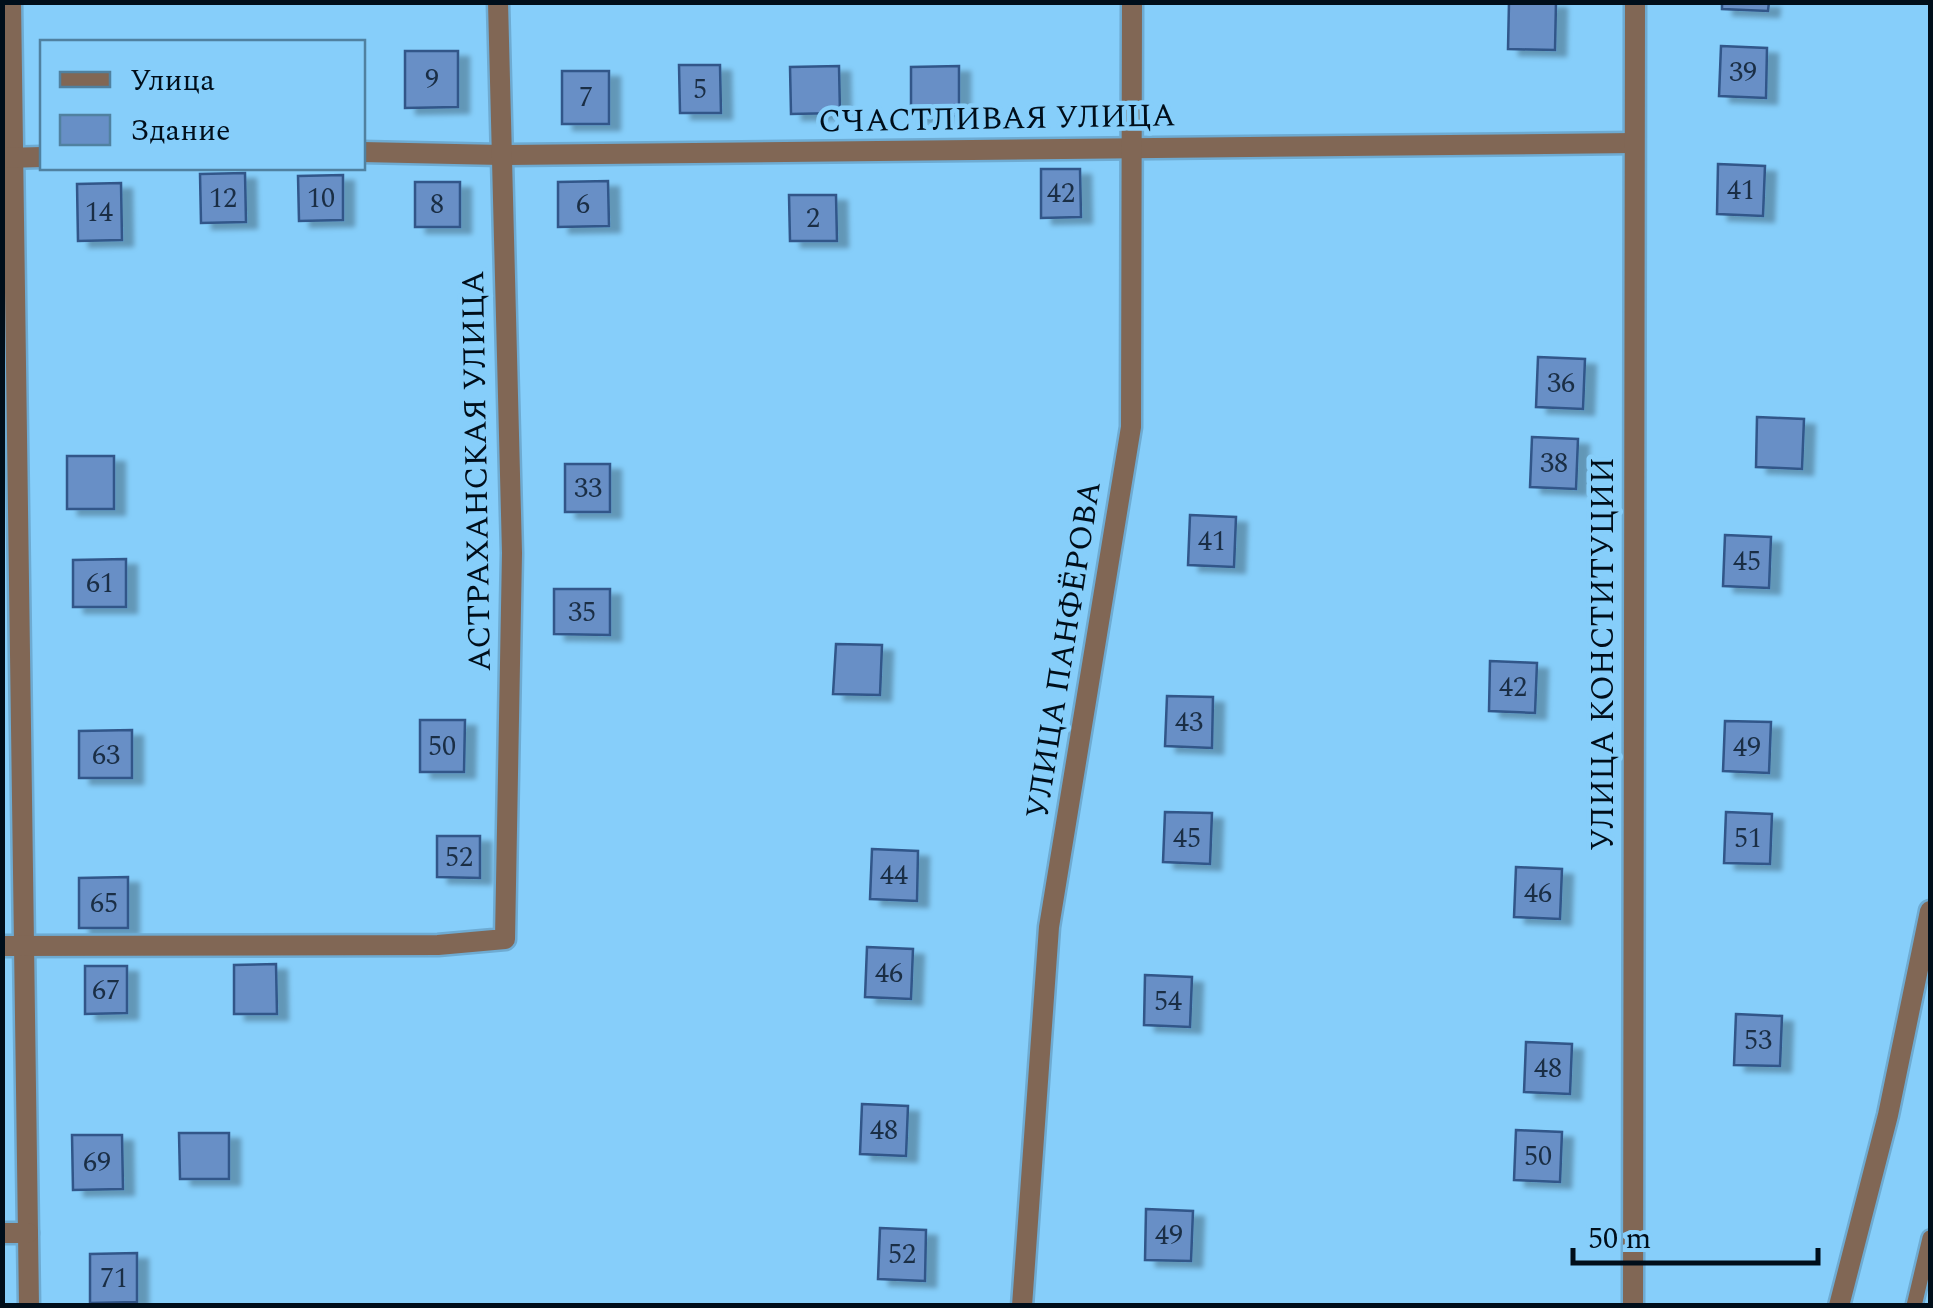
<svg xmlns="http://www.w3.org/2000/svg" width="1933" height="1308" font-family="Spectral,serif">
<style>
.building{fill:#678fc6;stroke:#305689;stroke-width:2.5;filter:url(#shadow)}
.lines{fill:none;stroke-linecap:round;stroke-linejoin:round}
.lane-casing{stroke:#6eabd2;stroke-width:20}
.street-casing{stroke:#6eabd2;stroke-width:25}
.lane{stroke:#816755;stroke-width:15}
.street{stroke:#816755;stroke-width:20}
.labels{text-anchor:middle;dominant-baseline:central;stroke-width:9;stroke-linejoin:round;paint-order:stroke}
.number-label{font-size:28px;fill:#1a2e45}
.street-label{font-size:32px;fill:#000e1a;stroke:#86cefa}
</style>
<defs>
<filter id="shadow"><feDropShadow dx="11" dy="6" stdDeviation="2.5" flood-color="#0004"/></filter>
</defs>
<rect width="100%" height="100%" fill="#86cefa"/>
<g class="building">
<polygon points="1509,2 1556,2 1555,50 1508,49"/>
<polygon points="1722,2 1769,2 1768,11 1722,9"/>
<polygon points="1721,46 1767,48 1766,98 1719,96"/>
<polygon points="405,51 458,51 458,107 405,108"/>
<polygon points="679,65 720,65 721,113 680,113"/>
<polygon points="839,66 840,113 791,114 790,67"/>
<polygon points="959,66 959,116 911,117 911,67"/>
<rect x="562" y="71" width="47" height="53"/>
<polygon points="1718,164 1765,166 1763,216 1717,214"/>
<polygon points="1041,169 1080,169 1081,217 1041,218"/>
<polygon points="245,173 246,222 201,223 200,174"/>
<polygon points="343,175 343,220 299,221 298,176"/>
<polygon points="608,181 609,226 558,227 558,182"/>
<rect x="415" y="182" width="45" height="45"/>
<polygon points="121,183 122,240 78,241 77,184"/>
<polygon points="789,195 836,195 837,241 790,241"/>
<polygon points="1538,357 1585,359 1583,409 1536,407"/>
<polygon points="1757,417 1804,419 1802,469 1756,467"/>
<polygon points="1532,437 1578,439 1576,489 1530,487"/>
<rect x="67" y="456" width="47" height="53"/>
<rect x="565" y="464" width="45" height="48"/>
<polygon points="1190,515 1236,517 1234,567 1188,565"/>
<polygon points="1725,535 1771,537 1769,588 1723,586"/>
<polygon points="126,559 126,607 73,607 73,560"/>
<polygon points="554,589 610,589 610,635 554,634"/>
<polygon points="836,644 882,645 880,695 833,694"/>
<polygon points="1490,661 1537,663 1535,713 1489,711"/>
<polygon points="1167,696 1213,697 1212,748 1165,746"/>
<polygon points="420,720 465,720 464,772 420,772"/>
<polygon points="1725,721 1771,722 1769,773 1723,771"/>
<polygon points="132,730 132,778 79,778 79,731"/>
<polygon points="1165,812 1212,813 1210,864 1163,862"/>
<polygon points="1726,812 1772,814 1770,864 1724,863"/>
<polygon points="437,836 480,836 480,878 437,877"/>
<polygon points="872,849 918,851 917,901 870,899"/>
<polygon points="1516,867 1562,869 1560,919 1514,917"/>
<polygon points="128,877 128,928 79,928 79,878"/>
<polygon points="867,947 913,949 911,999 865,997"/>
<polygon points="276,964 277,1014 234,1014 234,965"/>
<polygon points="85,966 127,966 127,1013 85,1014"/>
<polygon points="1145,975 1192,977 1190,1027 1144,1025"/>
<polygon points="1736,1014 1782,1016 1780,1066 1734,1065"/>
<polygon points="1526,1042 1572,1044 1570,1094 1524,1092"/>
<polygon points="862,1104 908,1106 906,1156 860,1154"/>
<polygon points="1516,1130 1562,1132 1560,1182 1514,1180"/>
<polygon points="179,1133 229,1133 229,1179 180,1179"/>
<polygon points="72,1135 122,1135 123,1189 73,1190"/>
<polygon points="1146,1209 1193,1211 1191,1261 1145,1260"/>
<polygon points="880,1228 926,1230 925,1281 878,1279"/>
<polygon points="137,1253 137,1302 90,1303 90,1254"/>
</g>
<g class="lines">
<defs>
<polyline id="lane" points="1914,1306 1930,1238"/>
<g id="street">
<polyline points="11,2 29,1306"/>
<polyline points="362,152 501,155 1633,143"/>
<polyline points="4,158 42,157"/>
<polyline points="2,946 438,945 505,939 512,553 498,2"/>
<polyline points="2,1233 28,1233"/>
<polyline points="1022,1306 1049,927 1131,427 1132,2"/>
<polyline points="1633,1306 1635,2"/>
<polyline points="1839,1306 1888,1115 1930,911"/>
</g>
</defs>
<use href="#lane" class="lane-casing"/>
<use href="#street" class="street-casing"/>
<use href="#lane" class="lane"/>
<use href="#street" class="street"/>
</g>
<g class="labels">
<g class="number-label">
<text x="1743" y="72">39</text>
<text x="432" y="79">9</text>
<text x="700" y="89">5</text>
<text x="586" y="97">7</text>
<text x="1741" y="190">41</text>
<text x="1061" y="193">42</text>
<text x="223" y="198">12</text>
<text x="321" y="198">10</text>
<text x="437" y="204">8</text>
<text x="583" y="204">6</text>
<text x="99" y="212">14</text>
<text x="813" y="218">2</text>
<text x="1561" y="383">36</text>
<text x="1554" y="463">38</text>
<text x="588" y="488">33</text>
<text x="1212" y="541">41</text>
<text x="1747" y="561">45</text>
<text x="100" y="583">61</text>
<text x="582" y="612">35</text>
<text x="1513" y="687">42</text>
<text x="1189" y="722">43</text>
<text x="442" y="746">50</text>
<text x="1747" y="747">49</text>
<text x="106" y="755">63</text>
<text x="1187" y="838">45</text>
<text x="1748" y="838">51</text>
<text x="459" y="857">52</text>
<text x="894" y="875">44</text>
<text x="1538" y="893">46</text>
<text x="104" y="903">65</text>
<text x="889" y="973">46</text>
<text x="106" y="990">67</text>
<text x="1168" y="1001">54</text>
<text x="1758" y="1040">53</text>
<text x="1548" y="1068">48</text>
<text x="884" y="1130">48</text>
<text x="1538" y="1156">50</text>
<text x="97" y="1162">69</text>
<text x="1169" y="1235">49</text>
<text x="902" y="1254">52</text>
<text x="114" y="1278">71</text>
</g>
<g class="street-label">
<text transform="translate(997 119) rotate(-1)">СЧАСТЛИВАЯ УЛИЦА</text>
<text transform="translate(477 471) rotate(-91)">АСТРАХАНСКАЯ УЛИЦА</text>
<text transform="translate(1064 650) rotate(-81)">УЛИЦА ПАНФЁРОВА</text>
<text transform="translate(1603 654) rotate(-90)">УЛИЦА КОНСТИТУЦИИ</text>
</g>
</g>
<rect width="1933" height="1308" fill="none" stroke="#000e1a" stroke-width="10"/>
<rect x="40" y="40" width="325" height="130" fill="#86cefa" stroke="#5081a0" stroke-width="2.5"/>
<rect x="60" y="72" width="50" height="15" fill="#816755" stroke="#5081a0" stroke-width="2.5"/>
<text x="130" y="90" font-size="30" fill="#000e1a">Улица</text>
<rect x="60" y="115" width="50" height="30" fill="#678fc6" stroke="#5081a0" stroke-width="2.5"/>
<text x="130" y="140" font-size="30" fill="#000e1a">Здание</text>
<path d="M1573 1248v15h245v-15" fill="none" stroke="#000e1a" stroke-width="5"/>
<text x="1588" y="1248" font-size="30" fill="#000e1a" stroke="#86cefa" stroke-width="8" paint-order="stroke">50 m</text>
</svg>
